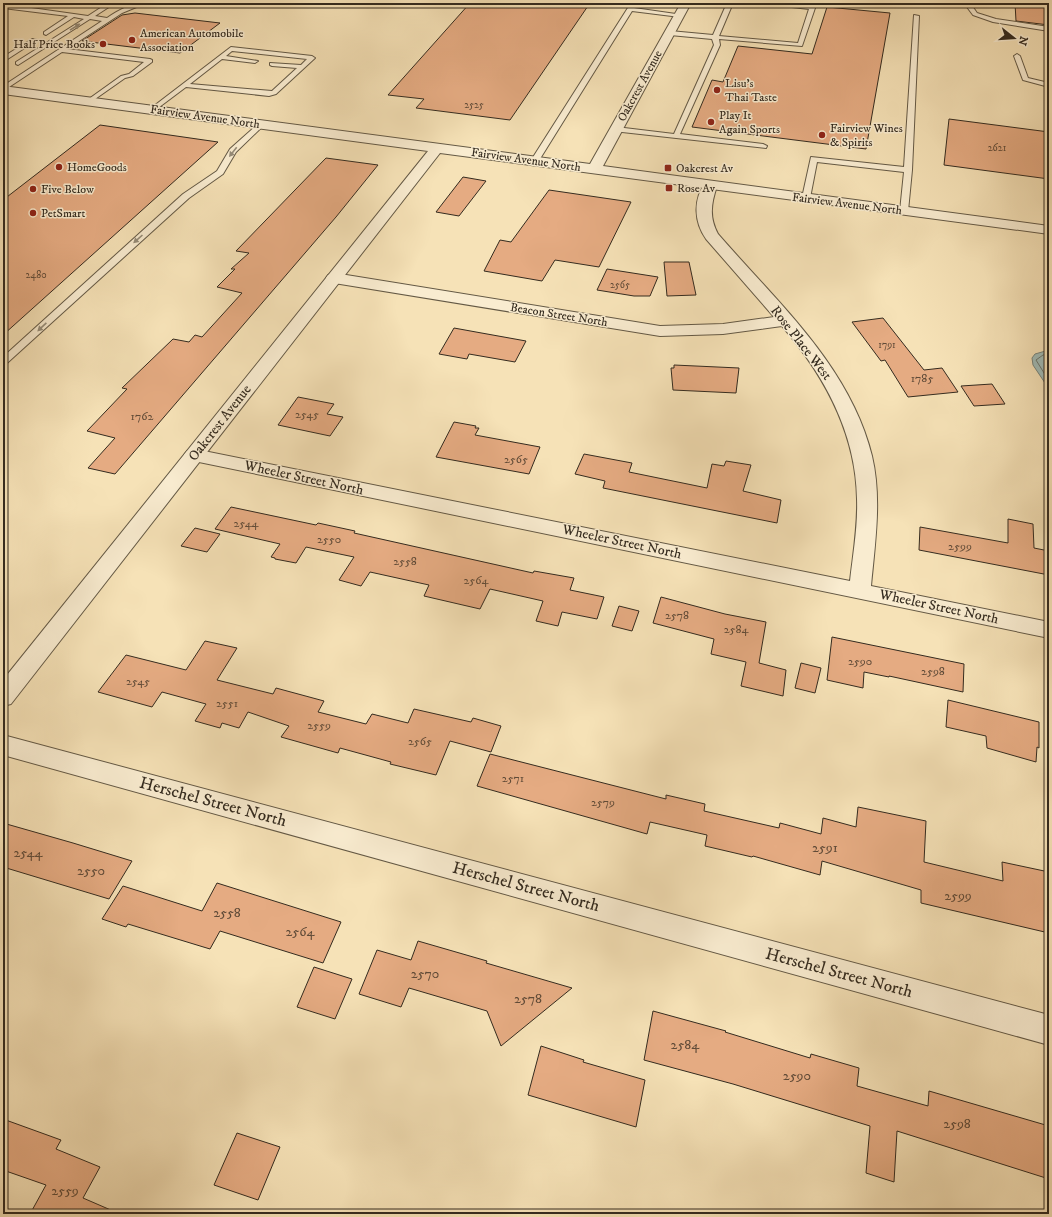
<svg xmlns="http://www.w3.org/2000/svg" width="1052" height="1217" font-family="'IM FELL DW Pica',serif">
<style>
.water{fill:#a0bcb8;stroke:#75827b}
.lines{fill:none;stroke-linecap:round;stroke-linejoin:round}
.shore{stroke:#6a746c;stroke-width:1}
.building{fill:#e5ab82;stroke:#342b1f}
.service-casing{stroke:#645945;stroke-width:2}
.minor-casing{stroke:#645945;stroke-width:2}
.tertiary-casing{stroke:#645945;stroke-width:2}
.service{fill:#f9ecd0;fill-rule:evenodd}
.minor{fill:#f9ecd0;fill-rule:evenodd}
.tertiary{fill:#f9ecd0;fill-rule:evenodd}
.oneway{fill:#968c78}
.poi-dot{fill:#8f2418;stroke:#f9ecd0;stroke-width:1.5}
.labels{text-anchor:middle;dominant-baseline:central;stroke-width:3;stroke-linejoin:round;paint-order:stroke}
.far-number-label{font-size:10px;fill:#604b38}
.far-poi-label{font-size:12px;fill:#342b1f;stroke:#f9ecd0;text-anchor:start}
.far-street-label{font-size:12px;fill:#342b1f;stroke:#f9ecd0}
.number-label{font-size:12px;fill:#604b38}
.street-label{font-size:14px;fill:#342b1f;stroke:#f9ecd0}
.near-number-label{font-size:14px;fill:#604b38}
.near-street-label{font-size:17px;fill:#342b1f;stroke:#f9ecd0}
</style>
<rect width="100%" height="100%" fill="#f6e2b7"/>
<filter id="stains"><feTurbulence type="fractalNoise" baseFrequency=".005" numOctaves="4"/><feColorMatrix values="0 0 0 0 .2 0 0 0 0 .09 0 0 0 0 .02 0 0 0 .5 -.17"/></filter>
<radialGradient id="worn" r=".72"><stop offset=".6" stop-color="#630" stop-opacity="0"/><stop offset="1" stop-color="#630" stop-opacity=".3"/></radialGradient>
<polygon class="water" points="1049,350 1049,389 1033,365 1032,358 1035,354"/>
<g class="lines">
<polyline class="shore" points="1049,354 1043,355 1036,360 1049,381"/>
</g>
<g class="building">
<polygon points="470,3 590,3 510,120 416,108 424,99 388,95"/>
<polygon points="1015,3 1049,3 1049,25 1016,21"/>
<polygon points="827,7 890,13 866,149 692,127 712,80 723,82 738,46 812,54"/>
<polygon points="135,13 220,23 180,53 82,41 122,15"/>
<polygon points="949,119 1049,132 1049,179 944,165"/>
<polygon points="100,125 218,142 3,335 3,200"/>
<polygon points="326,158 378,165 336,217 115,474 88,468 115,438 87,431 127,389 122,388 173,339 189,342 195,335 202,337 242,293 217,287 235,269 231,269 249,253 236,251"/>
<polygon points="463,177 486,181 459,216 436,212"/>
<polygon points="549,190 631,202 599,267 555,260 542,281 484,271 500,240 511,242"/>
<polygon points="664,262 689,262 696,295 667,296"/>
<polygon points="607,269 658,277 650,296 634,296 597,290"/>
<polygon points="883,318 924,370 942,368 958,392 908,397 885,360 881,361 852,322"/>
<polygon points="454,328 476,332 526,341 515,362 469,354 467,359 439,354"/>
<polygon points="674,365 739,368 736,393 673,390 671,368 674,368"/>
<polygon points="992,384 1005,404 974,406 961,386"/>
<polygon points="298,397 334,404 327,414 343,417 330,436 278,425"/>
<polygon points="454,422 476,426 475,428 479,428 475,435 540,447 529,474 436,457"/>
<polygon points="584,454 632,463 629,472 707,488 712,464 724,466 726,461 751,465 743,491 781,500 777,523 603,488 605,481 575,474"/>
<polygon points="231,507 316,525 318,523 355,531 354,533 533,573 534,571 574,578 570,590 604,597 597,619 562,612 558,626 536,621 543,601 490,589 480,609 424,596 429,585 370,572 361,586 339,580 354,557 306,547 296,563 275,559 275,558 271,557 280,544 215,529"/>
<polygon points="1008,519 1033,524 1034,548 1049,551 1049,575 919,550 920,527 1008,543"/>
<polygon points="195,528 220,534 207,552 181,546"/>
<polygon points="661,597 725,614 766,622 759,663 786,670 783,696 741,686 746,662 711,654 714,639 653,623"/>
<polygon points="619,606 639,611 632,631 612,626"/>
<polygon points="832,637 964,664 963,692 889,676 889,677 864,672 863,688 827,680"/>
<polygon points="205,641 237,648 217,680 273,694 276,688 324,701 318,712 366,724 372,714 408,723 414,709 471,722 473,718 501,726 491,752 450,741 436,775 390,764 391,762 340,748 338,753 281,737 289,726 248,712 239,728 222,723 220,728 195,721 206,704 162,692 152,707 98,692 126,655 186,670"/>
<polygon points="801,663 821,668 815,693 795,688"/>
<polygon points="948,700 1039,722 1039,748 1037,747 1036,762 987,748 986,736 946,727"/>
<polygon points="490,754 666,799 666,795 705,804 704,811 779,828 780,823 821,834 823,818 856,827 858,807 926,821 924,862 1003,881 1002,862 1049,872 1049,933 921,903 921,890 822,861 820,875 753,856 752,857 705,846 707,835 650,822 647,834 477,786"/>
<polygon points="3,823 73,843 132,861 109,899 3,867"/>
<polygon points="217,883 341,922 323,963 220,931 210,949 128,924 126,927 102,919 123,886 202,911"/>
<polygon points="418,941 487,961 486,963 572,988 501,1046 487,1011 409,988 401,1007 359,994 377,950 411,960"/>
<polygon points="314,967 352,979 335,1019 297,1007"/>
<polygon points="653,1011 726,1031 725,1032 810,1058 811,1054 859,1068 857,1086 928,1106 929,1091 1049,1126 1049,1179 897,1131 894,1182 866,1173 870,1126 733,1084 644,1060"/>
<polygon points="541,1046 584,1060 583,1062 645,1080 636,1127 528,1095"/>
<polygon points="3,1119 61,1140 56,1149 100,1167 83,1198 120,1214 30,1214 46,1185 3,1170"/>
<polygon points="237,1133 280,1147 258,1200 214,1185"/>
</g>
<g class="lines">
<defs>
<g id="service">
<path d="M108 3H115L95 16 107 18C119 10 131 3 146 3L122 13 67 49 150 59 152 60V62L133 76 125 78 88 104 86 103V101L121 76 129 74 144 62 62 52 3 91V86L102 21 90 19 18 65 16 64V62L84 19 74 17 46 35 44 34V32L68 16 3 8V4L88 16Z"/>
<polygon points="631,3 637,3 634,8 683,15 680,17 632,11 538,162 531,164 530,162"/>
<polygon points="727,3 733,3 719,36 798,43 809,9 758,3 779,3 815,8 802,46 719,39 720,45 680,134 763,144 767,146 766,148 613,131 612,129 616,127 674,134 714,45 712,39 670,35 667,33 670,31 713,35"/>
<polygon points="964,3 970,3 977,13 996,19 1049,27 1049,31 993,22 973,15"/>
<polygon points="914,15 919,16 912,170 908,211 904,213 900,211 904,172 817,162 810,198 803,200 802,198 811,157 904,167"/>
<polygon points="32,39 37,40 3,62 3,57"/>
<path d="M231 47 312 56 315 58 276 94 269 96 186 87 154 111H150V109ZM232 51 307 59 301 65 270 63V65L272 66 297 68 272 91 190 84 222 59 255 63 258 61 226 56Z"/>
<polygon points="1017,54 1020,56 1028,78 1049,83 1049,87 1023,80 1014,56"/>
<polygon points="258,124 264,125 236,152 223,174 189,198 6,364 3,365 3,357 183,194 217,171 230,149"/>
</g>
<g id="minor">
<path d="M710 182 715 183 717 186C711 204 709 217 718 234 776 301 850 366 872 456 882 498 875 543 871 586L1049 622V638L194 461 187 459 184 455 187 451 194 449 850 581C853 554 858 527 857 499 856 432 824 375 782 326L723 334 660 336 334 283 328 281 326 278 328 275 334 273 660 326 723 324 774 317 706 239C694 222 693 200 705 183Z"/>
<polygon points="3,735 1049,1015 1049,1045 3,755"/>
</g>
<polygon id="tertiary" points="681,3 691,3 603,166 1049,226 1049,234 440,153 11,704 3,706 3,680 428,151 3,94 3,86 590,164"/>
</defs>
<use href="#service" class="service-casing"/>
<use href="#minor" class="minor-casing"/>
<use href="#tertiary" class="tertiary-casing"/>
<use href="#service" class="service"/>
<use href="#minor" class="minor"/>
<use href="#tertiary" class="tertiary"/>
</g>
<defs><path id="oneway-solid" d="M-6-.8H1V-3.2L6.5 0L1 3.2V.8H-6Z"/></defs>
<g class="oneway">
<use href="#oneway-solid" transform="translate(75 27) rotate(-32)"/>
<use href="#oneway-solid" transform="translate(233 152) rotate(128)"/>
<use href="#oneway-solid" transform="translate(138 239) rotate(138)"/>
<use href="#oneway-solid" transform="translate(42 327) rotate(137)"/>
</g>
<g class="poi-dot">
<circle cx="132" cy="40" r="4"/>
<circle cx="103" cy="44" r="4"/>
<circle cx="717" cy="90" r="4"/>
<circle cx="711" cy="122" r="4"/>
<circle cx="822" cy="135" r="4"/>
<circle cx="59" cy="167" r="4"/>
<rect x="664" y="164" width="8" height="8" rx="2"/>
<rect x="665" y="184" width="8" height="8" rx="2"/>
<circle cx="33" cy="189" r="4"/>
<circle cx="33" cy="213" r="4"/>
</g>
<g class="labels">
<g class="far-number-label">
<text x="474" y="105">2525</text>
<text x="997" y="148">2621</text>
<text x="36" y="275">2480</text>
<text x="620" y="285">2565</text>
<text x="887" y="345">1791</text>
</g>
<g class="far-poi-label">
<text x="140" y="33">American Automobile<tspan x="140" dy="14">Association</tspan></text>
<text x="95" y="44" text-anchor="end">Half Price Books</text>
<text x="725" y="83">Lisu's<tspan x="725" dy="14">Thai Taste</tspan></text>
<text x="719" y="115">Play It<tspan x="719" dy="14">Again Sports</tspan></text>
<text x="830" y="128">Fairview Wines<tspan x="830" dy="14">&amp; Spirits</tspan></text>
<text x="67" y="167">HomeGoods</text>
<text x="676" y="168">Oakcrest Av</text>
<text x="677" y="188">Rose Av</text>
<text x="41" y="189">Five Below</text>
<text x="41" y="213">PetSmart</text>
</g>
<g class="far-street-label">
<text transform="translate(640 86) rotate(-61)">Oakcrest Avenue</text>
<text transform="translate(205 117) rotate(8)">Fairview Avenue North</text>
<text transform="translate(526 160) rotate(8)">Fairview Avenue North</text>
<text transform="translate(847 204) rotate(7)">Fairview Avenue North</text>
<text transform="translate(559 315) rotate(9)">Beacon Street North</text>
</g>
<g class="number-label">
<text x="922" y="378">1785</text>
<text x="307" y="414">2545</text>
<text x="142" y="416">1762</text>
<text x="516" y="459">2565</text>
<text x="246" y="523">2544</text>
<text x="329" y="539">2550</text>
<text x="960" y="546">2599</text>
<text x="405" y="561">2558</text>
<text x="476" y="580">2564</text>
<text x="677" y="615">2578</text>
<text x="736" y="629">2584</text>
<text x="860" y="661">2590</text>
<text x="933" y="671">2598</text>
<text x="138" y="681">2545</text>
<text x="227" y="703">2551</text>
<text x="319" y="725">2559</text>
<text x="420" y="741">2565</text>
<text x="513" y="778">2571</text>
<text x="603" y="802">2579</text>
</g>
<g class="street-label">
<text transform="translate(801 343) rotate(52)">Rose Place West</text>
<text transform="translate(220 423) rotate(-52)">Oakcrest Avenue</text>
<text transform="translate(304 478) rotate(12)">Wheeler Street North</text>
<text transform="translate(622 542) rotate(12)">Wheeler Street North</text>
<text transform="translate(939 607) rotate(12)">Wheeler Street North</text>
</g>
<g class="near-number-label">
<text x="825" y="848">2591</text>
<text x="28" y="853">2544</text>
<text x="91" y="871">2550</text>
<text x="958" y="896">2599</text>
<text x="227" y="913">2558</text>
<text x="300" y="932">2564</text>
<text x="425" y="974">2570</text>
<text x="528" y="999">2578</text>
<text x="685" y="1045">2584</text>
<text x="797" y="1076">2590</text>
<text x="957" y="1124">2598</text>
<text x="65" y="1191">2559</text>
</g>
<g class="near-street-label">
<text transform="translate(213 802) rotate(15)">Herschel Street North</text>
<text transform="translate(526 887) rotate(15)">Herschel Street North</text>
<text transform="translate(839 973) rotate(15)">Herschel Street North</text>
</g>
</g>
<rect width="1052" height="1217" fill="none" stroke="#f6e2b7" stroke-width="16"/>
<rect x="4" y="4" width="1044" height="1209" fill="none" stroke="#342b1f" stroke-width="2"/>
<rect x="8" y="8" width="1036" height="1201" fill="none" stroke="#342b1f"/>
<g transform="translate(1014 38) rotate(107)" stroke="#f9ecd0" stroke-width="3" paint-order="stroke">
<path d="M0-3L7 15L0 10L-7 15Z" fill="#342b1f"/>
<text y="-6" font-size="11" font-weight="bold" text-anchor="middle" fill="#342b1f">N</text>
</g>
<rect width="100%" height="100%" filter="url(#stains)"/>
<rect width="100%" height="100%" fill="url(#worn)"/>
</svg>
